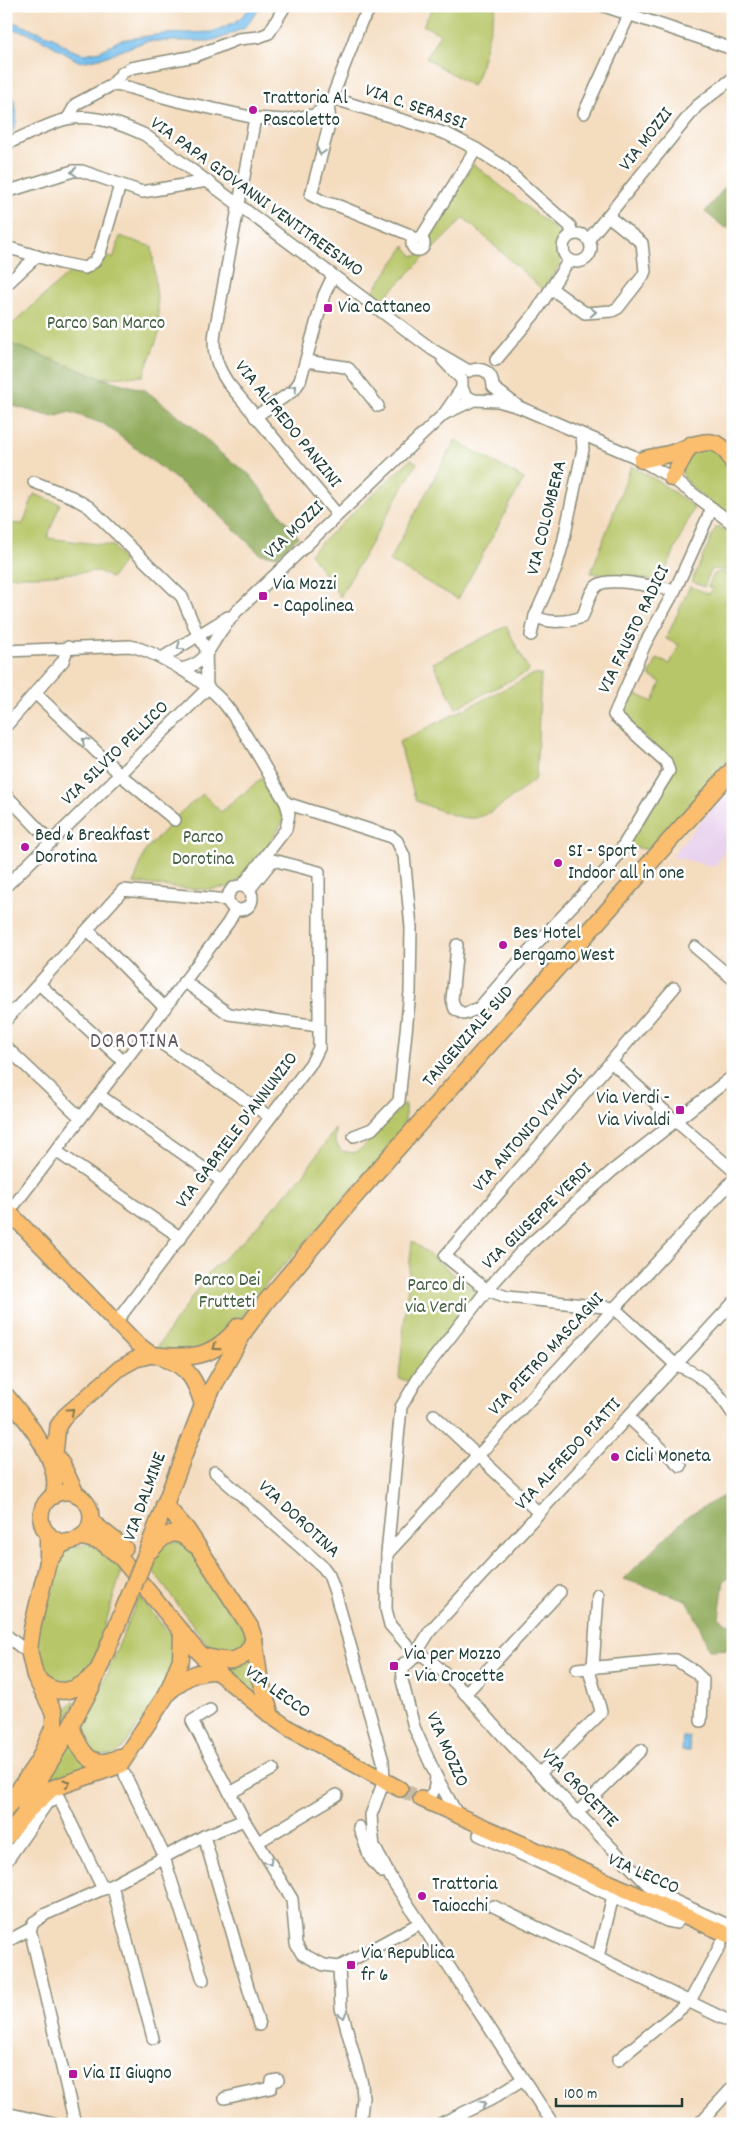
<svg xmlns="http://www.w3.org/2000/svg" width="739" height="2130" font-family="Dekko,sans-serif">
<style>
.built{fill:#e8d2ee}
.green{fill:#b7c668;stroke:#6b824e}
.forest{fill:#91ab5c;stroke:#587448}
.water{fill:#74beed;stroke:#4a7e90}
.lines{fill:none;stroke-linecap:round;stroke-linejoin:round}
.major-tunnel{stroke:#c9bca3;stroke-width:15;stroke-dasharray:15 8;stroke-linecap:butt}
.minor-casing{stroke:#8a8c7a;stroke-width:14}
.major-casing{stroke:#8a8c7a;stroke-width:18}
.highway-casing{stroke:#8a8c7a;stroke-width:19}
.minor{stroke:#fff;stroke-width:11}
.major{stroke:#fbbd6e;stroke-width:15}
.highway{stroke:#fbbd6e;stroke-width:16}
.highway-bridge-casing{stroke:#8a8c7a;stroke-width:19;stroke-linecap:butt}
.highway-bridge{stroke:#fbbd6e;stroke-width:16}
.oneway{stroke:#8f9e9a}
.oneway2{stroke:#82774e}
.poi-dot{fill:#b5179e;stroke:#fff;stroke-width:2}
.labels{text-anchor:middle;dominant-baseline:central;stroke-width:5;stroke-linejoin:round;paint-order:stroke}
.poi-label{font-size:19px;fill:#1f3d34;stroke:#fff;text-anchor:start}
.street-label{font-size:19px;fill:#1f3d34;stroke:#fff}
.park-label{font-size:19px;fill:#455f41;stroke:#fff}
.quarter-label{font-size:21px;letter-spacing:1px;fill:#625960;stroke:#fff}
</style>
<rect width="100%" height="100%" fill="#fff"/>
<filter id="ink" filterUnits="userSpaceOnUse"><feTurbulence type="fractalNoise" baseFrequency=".02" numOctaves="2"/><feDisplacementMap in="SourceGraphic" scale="10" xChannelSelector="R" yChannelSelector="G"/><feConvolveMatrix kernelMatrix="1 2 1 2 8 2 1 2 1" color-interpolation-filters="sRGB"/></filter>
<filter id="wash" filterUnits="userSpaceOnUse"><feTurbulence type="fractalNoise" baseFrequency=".0096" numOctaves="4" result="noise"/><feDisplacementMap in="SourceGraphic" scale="20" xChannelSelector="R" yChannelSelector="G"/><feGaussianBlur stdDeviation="1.12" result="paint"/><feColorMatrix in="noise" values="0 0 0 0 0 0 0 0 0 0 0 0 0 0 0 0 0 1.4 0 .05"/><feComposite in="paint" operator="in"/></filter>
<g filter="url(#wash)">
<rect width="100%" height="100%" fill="#f4dcbf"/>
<polygon class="built" points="733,785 733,834 715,867 671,856"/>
<g class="green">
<polygon points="434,6 496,6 478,76 472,86 426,58 440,34 423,25"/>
<path d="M473 164 561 234 557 250 561 263 543 290 464 218 380 302 371 294 405 246 413 256C425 256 431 245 430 234Z"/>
<polygon points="120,236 152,247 160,331 143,376 101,378 6,342 6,330 70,272 84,277 106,255 113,259"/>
<polygon points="455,440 524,479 458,599 389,561"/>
<path d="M709 447 727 460 733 477V518C721 509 680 485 682 469 683 463 688 456 691 450Z"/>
<polygon points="411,459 417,463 340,597 310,553"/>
<polygon points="631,466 658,481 694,507 661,581 591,573"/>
<polygon points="34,494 60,504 47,538 113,546 124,562 111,578 98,571 39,576 6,576 6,523 23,524"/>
<path d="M716 527H720L733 536V571C726 572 721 568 711 570L704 587 692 581Z"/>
<polygon points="720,572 733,575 733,753 651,850 628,846 670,759 621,717 620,714 630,691 653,702 661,682 649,676 657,659 670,664 679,645 666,639 690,586 709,594 713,588 708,587 714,574"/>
<polygon points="506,626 529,671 456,708 433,663"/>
<path d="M534 674 541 675 536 778C523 790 492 815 475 818 459 820 432 807 416 801L399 742Z"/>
<path d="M262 778C269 788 282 802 284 814 286 826 241 883 230 886 206 894 160 885 134 883L145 851 180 813 203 794 221 812Z"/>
<polygon points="405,1103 405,1130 303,1245 266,1284 237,1324 199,1350 154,1352 209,1272 245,1239 303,1175 335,1129 335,1141 341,1151 354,1153 362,1148"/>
<polygon points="412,1241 476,1292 410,1382 399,1378"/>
<polygon points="168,1542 179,1542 193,1550 246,1629 246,1642 238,1652 215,1652 211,1649 151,1569 156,1551"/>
<polygon points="88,1544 101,1550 122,1569 94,1662 87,1674 75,1686 55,1684 39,1670 34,1639 56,1557 64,1550"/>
<polygon points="139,1596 175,1641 176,1649 168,1683 123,1748 112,1756 94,1755 83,1739 84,1729"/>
<polygon points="251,1653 266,1709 218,1665"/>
<polygon points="73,1701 76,1702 53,1745 62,1714"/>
<polygon points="72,1735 97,1766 42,1790"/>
</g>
<g class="forest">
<polygon points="733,177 733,229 724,227 705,212"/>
<polygon points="6,342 101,378 145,390 193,427 220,453 250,475 298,537 278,556 260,554 206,502 104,424 70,412 53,417 6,404"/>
<polygon points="733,1491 733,1574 724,1580 719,1618 728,1624 733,1623 733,1649 709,1650 698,1622 686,1600 624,1579 687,1516"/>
</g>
<g class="water">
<path d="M252 6H262L244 28 222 38 209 41H147L104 57 81 62C60 53 29 25 6 31V23L13 22 53 37 69 49 84 54 100 51 120 40 163 34 212 32 236 22Z"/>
<path d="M6 85C18 105 22 122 6 141V127L9 117Z"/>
<polygon points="683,1737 689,1737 689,1751 682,1751"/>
</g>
</g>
<g filter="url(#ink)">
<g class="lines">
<polyline class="major-tunnel" points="400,1789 421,1799"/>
<defs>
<g id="minor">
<polyline points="604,6 733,49"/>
<polyline points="112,85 122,73 131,68 195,56 238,39 259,37 269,33 285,6"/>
<polyline points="332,98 447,134 476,149 501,165 538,198 570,226 572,234"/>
<polyline points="328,105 330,121 311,195 324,202 339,206 408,234 413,239"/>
<polyline points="584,113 629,15"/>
<polyline points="68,118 76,104 112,85 123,86 178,101 255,118 284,120 314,115 328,105 332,98 361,22 372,6"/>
<path d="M255 118 215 331C212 352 216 365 228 383L337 514"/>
<path d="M6 144C25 136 49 123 67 119 93 113 122 124 145 135L433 350 469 371C482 366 493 372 493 387L519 407"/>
<polyline points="6,192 73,171 82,171 142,192 207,181"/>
<circle cx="577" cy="248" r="14"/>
<circle cx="418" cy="244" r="6"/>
<polyline points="421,238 476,149"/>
<polyline points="589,239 697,106 733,78"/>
<polyline points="6,247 60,263 85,268 94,262 100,253 120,185"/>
<polyline points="6,285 37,256"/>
<polyline points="552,289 585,313 612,311 618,308 643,276 645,271 642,243 608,216"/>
<polyline points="443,360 462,380 462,388 466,396 474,400 498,401 519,407 633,456 672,478 733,524"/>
<polyline points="496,360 536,312 569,260"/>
<polyline points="306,361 345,367 349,369 378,406"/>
<polyline points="462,388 444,414 474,400"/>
<polyline points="255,417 294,390 300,381 324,295 333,276"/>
<polyline points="34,482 72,497 89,507 182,597 198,635 206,649 207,689"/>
<path d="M535 616C547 624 569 622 582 617 588 607 588 592 598 585 611 576 659 588 675 590"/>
<polyline points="531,635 535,616 555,571 563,543 583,449 582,436"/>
<path d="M6 651 130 646C158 652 210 684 227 707 248 735 267 772 286 803L289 814 286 829 242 886"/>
<polyline points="162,658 228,617"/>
<path d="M181 669C205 664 207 652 219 634 224 626 231 619 236 612L444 414"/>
<polyline points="35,693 123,777 175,820"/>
<polyline points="6,726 63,661 68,647"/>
<polyline points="6,795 51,842"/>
<polyline points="286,803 392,837 397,841 404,856 411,927 410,992 399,1101 372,1129 354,1136"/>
<polyline points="6,886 207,689"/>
<circle cx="240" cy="898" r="12"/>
<polyline points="88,930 165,1008"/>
<polyline points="457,945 452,1000 455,1009 464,1014 479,1008 518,963 612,864 669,771 666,762 614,715 645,644 675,590 712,508"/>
<polyline points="695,947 733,979"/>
<polyline points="184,981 229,1014 319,1026"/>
<polyline points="39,984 124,1062"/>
<path d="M674 988 445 1256 487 1290 507 1297 614 1308 676 1365C702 1374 718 1391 733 1414"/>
<polyline points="6,1020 123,890 228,900"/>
<polyline points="146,1033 270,1117"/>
<polyline points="6,1047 81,1118"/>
<polyline points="611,1062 671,1117 733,1170"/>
<polyline points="99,1095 222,1181"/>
<polyline points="56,1151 181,1238"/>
<polyline points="9,1212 146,1033 228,923 236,909"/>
<polyline points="117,1321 312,1062 319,1048 319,872 273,860 249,890"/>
<polyline points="434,1415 539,1513"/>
<polyline points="628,1417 680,1466"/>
<polyline points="215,1472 323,1567 329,1575 335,1592 383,1761 384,1781 371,1815 372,1830 374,1846 392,1880 553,2124"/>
<polyline points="387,1554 733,1180"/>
<polyline points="6,1635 22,1648 29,1650"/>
<polyline points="408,1646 390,1625 386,1609 387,1554 401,1407 419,1377 487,1290 521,1252 612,1171 733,1076"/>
<path d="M419 1653C451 1673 480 1711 506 1739 553 1788 600 1836 648 1885L668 1898 730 1926"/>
<polyline points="404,1663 402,1680 414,1727 436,1776 457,1814"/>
<polyline points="402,1669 419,1653 420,1647 430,1631 733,1303"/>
<polyline points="577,1669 670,1660 676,1660 695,1672 703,1680 701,1721"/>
<polyline points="465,1694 560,1592"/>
<polyline points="210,1710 192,1721 244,1820 292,1899 296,1944 302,1954 324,1965 339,1967 420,1923"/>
<polyline points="539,1774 600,1714 601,1711 590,1674 593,1667 598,1595"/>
<polyline points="125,1775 162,1851 203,1980"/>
<polyline points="230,1793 273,1769"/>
<path d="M425 1800C435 1795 435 1787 436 1776"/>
<polyline points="577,1813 641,1750"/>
<polyline points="359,1827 370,1858 382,1872"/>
<polyline points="479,1835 667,1921 676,1923 684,1915"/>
<polyline points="204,1836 259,2025"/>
<polyline points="258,1842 337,1795"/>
<polyline points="6,1862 47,1803 59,1798 103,1889"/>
<polyline points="112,1885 153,2038"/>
<polyline points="493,1906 733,2023"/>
<polyline points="30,1929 34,1922 46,1914 112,1885 204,1836 244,1820"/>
<polyline points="30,1929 75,2124"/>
<polyline points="6,1942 30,1929"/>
<polyline points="598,1957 613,1896"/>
<polyline points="339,1967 341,2008 362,2084 363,2098 360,2124"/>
<polyline points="618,2060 690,2001 721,1944"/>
<polyline points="225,2098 271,2088 272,2081 278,2080"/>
<polyline points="6,2113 54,2124"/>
<polyline points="440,2124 490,2100 523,2079"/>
<polyline points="699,2124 733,2087"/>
</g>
<g id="major">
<polyline points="6,1209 136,1343 152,1355"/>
<path d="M6 1395C24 1417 66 1466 52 1497"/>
<polyline points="51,1449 62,1464 77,1495"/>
<polyline points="55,1454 58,1426 65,1416 120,1368 136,1359 152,1355"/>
<circle cx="66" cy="1517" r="25"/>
<polyline points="91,1521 125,1548"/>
<polyline points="80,1537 101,1542 121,1558 193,1646 216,1671 271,1716 290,1729 400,1789"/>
<polyline points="421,1799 733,1937"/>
</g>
<g id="highway">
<path d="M642 460C651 457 660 456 669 454 696 446 717 428 733 463"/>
<polyline points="672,478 690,445"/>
<path d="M152 1355C191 1359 213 1359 239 1326"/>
<path d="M166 1359C189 1366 197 1384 203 1405"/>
<polyline points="164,1504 187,1530 250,1627 254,1639 259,1676 271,1716"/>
<path d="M151 1550C165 1533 176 1526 193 1544"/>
<polyline points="48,1562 61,1545 68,1542"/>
<polyline points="143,1562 203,1405 245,1330 265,1303 355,1196 733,769"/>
<path d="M202 1656C225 1662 245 1666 254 1639"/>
<path d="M37 1678C56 1699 78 1692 95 1673"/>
<path d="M171 1690C185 1677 196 1671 216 1671"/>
<path d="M71 1726C79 1749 90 1773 119 1757"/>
<polyline points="24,1804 59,1747 91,1688 133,1587"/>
<polyline points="6,1809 39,1760 54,1726 54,1713 35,1676 29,1650 32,1629 48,1562 48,1534"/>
<polyline points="6,1837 27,1811 51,1789 120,1765 167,1694 181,1659 182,1632"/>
</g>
</defs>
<use href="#minor" class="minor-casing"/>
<use href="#major" class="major-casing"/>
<use href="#highway" class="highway-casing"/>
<use href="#minor" class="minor"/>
<use href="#major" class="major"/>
<use href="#highway" class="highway"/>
<defs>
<polyline id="highway-bridge" points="133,1587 143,1562"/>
</defs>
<use href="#highway-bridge" class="highway-bridge-casing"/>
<use href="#highway-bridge" class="highway-bridge"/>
</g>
<defs><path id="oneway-chevron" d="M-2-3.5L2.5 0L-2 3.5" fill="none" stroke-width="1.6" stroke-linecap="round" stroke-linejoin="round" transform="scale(1.25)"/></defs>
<g class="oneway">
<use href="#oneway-chevron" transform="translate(321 152) rotate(105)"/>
<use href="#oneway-chevron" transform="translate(74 172) rotate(177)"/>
<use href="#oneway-chevron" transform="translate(593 312) rotate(-2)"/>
<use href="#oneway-chevron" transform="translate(294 388) rotate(-48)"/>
<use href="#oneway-chevron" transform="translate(180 647) rotate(145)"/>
<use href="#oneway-chevron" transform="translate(85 741) rotate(-137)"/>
<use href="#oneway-chevron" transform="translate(269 1862) rotate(59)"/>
<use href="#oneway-chevron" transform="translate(343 2015) rotate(75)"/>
<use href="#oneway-chevron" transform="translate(483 2104) rotate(-27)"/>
</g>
<g class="oneway2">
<use href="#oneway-chevron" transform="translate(216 1347) rotate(145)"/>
<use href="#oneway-chevron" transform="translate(71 1411) rotate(-42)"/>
<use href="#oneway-chevron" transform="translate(67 1783) rotate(-16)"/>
</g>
</g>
<g class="poi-dot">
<circle cx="253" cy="110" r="5"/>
<rect x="323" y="303" width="10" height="10" rx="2.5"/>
<rect x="258" y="591" width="10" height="10" rx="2.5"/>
<circle cx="25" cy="847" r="5"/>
<circle cx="558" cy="863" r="5"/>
<circle cx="503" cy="945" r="5"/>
<rect x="675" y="1105" width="10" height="10" rx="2.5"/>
<circle cx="615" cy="1457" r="5"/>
<rect x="389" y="1661" width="10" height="10" rx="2.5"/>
<circle cx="422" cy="1896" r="5"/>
<rect x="346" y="1960" width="10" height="10" rx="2.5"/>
<rect x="68" y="2069" width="10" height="10" rx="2.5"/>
</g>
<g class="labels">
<g class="poi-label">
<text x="263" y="99">Trattoria Al<tspan x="263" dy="22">Pascoletto</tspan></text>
<text x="338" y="308">Via Cattaneo</text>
<text x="273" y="585">Via Mozzi<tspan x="273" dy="22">- Capolinea</tspan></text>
<text x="35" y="836">Bed &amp; Breakfast<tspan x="35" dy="22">Dorotina</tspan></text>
<text x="568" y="852">SI - Sport<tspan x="568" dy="22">Indoor all in one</tspan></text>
<text x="513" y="934">Bes Hotel<tspan x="513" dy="22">Bergamo West</tspan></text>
<text x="670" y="1099" text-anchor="end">Via Verdi -<tspan x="670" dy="22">Via Vivaldi</tspan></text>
<text x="625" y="1457">Cicli Moneta</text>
<text x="404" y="1655">Via per Mozzo<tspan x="404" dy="22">- Via Crocette</tspan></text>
<text x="432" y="1885">Trattoria<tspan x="432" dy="22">Taiocchi</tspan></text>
<text x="361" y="1954">Via Republica<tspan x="361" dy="22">fr 6</tspan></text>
<text x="83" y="2074">Via II Giugno</text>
</g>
<g class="street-label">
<text transform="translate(415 108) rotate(19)">VIA C. SERASSI</text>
<text transform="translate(647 140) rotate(-52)">VIA MOZZI</text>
<text transform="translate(256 198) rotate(36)">VIA PAPA GIOVANNI VENTITREESIMO</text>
<text transform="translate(287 425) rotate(51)">VIA ALFREDO PANZINI</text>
<text transform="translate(548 518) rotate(-76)">VIA COLOMBERA</text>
<text transform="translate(295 531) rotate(-44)">VIA MOZZI</text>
<text transform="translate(635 630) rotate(-64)">VIA FAUSTO RADICI</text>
<text transform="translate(116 754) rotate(-44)">VIA SILVIO PELLICO</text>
<text transform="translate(469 1037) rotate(-49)">TANGENZIALE SUD</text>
<text transform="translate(238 1131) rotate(-53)">VIA GABRIELE D'ANNUNZIO</text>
<text transform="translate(529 1131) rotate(-49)">VIA ANTONIO VIVALDI</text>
<text transform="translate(538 1217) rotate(-44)">VIA GIUSEPPE VERDI</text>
<text transform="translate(547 1355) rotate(-47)">VIA PIETRO MASCAGNI</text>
<text transform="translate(569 1455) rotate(-47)">VIA ALFREDO PIATTI</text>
<text transform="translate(146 1497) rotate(-70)">VIA DALMINE</text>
<text transform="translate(298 1520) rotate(43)">VIA DOROTINA</text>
<text transform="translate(277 1693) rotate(36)">VIA LECCO</text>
<text transform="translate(446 1750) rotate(66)">VIA MOZZO</text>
<text transform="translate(579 1789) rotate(46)">VIA CROCETTE</text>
<text transform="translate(643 1875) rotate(24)">VIA LECCO</text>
</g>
<g class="park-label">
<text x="106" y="324">Parco San Marco</text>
<text x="203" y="838">Parco<tspan x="203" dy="22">Dorotina</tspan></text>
<text x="227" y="1281">Parco Dei<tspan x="227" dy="22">Frutteti</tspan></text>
<text x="436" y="1286">Parco di<tspan x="436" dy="22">via Verdi</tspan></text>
</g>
<g class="quarter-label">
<text x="135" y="1043">DOROTINA</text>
</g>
</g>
<rect width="739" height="2130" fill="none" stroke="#fff" stroke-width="25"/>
<path d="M556 2098v8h126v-8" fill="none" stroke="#1f3d34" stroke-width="2.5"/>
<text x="564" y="2098" font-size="15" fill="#1f3d34" stroke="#ffffff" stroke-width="4" paint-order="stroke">100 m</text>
</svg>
